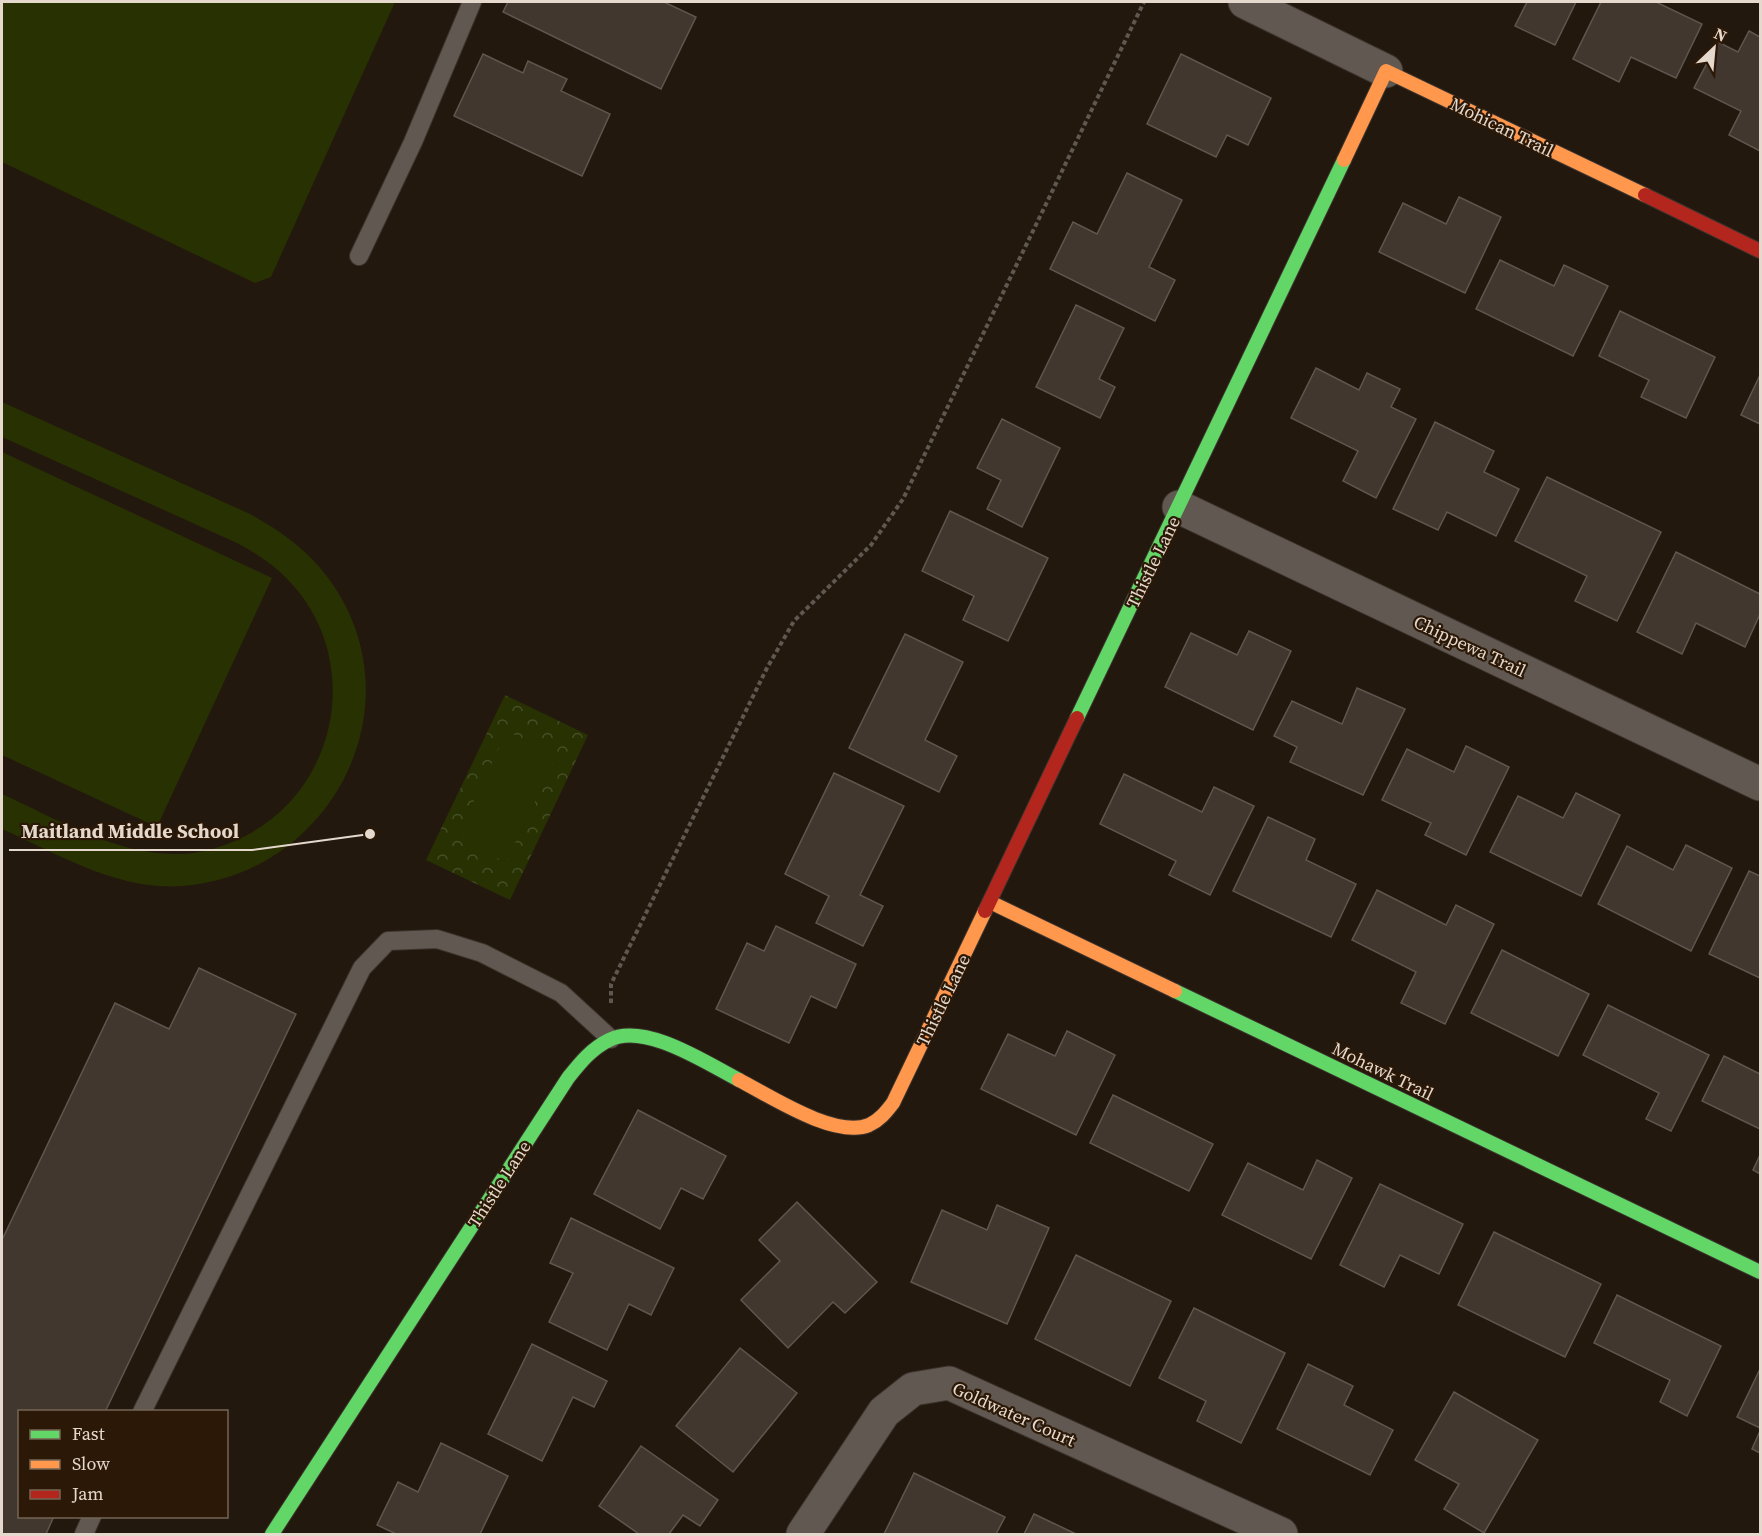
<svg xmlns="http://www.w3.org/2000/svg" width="1762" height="1536" font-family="'Source Serif 4',serif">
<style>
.park{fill:url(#park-crowns)}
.pitch{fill:#273102}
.building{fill:#41372f;stroke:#5f564d;stroke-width:1.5}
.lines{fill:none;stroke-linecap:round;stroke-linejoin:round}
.lane-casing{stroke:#3b332d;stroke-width:20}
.street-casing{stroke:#3b332d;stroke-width:35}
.fast-casing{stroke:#3b332d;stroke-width:16}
.slow-casing{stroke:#3b332d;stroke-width:16}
.jam-casing{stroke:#3b332d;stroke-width:16}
.path{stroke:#5f5850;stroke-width:4;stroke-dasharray:4.5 3;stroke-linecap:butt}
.lane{stroke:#615951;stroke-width:18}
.street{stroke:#615951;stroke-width:33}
.fast{stroke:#63d668;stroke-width:14}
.slow{stroke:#ff974d;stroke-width:14}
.jam{stroke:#b3261e;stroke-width:14}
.labels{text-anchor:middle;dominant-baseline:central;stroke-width:4.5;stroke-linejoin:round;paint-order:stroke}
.street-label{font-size:18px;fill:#e5d8cc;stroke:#2b1806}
.leader{fill:none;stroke:#e5d8cc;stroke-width:2}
.callout-dot{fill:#e5d8cc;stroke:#2b1806;stroke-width:2}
.callout-label{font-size:20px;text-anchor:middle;font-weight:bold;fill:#e5d8cc;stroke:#2b1806;stroke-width:4.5;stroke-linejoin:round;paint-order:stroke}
</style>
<defs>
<pattern id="park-crowns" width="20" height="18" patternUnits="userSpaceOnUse" patternTransform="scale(1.5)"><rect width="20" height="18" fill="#273102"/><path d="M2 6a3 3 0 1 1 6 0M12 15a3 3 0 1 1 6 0" fill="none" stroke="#464e26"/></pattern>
</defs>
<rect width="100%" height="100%" fill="#23180e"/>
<polygon class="park" points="505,695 588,735 510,900 426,860"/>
<g class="pitch">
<polygon points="2,2 395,2 271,277 255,283 2,162"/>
<path d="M2 402 250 514C277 529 301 545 321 569 424 692 338 874 182 886 118 891 58 854 2 829V794C57 819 114 854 176 854 206 854 237 843 262 826 339 774 357 663 297 590 281 570 260 555 237 543L2 437Z"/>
<polygon points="2,452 272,578 157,827 2,755"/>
<polygon points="507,731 557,755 506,862 456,839"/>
</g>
<g class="building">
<polygon points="508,2 664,2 696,17 661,89 503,12"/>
<polygon points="1525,2 1576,2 1555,45 1515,26 1527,2"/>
<polygon points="1601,2 1656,2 1702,24 1676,78 1631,57 1619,82 1573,59"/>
<polygon points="1749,31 1760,37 1760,151 1729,135 1741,111 1694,88 1718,42 1738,52"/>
<polygon points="483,54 523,73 528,61 567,79 561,91 610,114 582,176 454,116"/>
<polygon points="1181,54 1271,98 1248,145 1227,135 1216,157 1147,124"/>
<polygon points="1127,173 1182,200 1149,267 1175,280 1155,321 1050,269 1073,222 1097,234"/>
<polygon points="1459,197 1501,217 1465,293 1379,252 1403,203 1446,224"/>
<polygon points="1500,260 1554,286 1564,265 1608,286 1573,356 1476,309"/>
<polygon points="1076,305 1124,328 1099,379 1115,387 1100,418 1036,387"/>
<polygon points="1620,311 1715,357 1686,418 1641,397 1649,380 1599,356"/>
<polygon points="1316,368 1359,390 1367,373 1400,389 1391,407 1416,419 1376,498 1343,481 1358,451 1291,418"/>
<polygon points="1760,375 1760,424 1741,415"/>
<polygon points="1002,419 1060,448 1022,527 987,509 1001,480 977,468"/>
<polygon points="1435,422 1494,451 1484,472 1519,489 1496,536 1447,512 1438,530 1393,509"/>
<polygon points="1547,477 1661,532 1617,621 1575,601 1587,576 1515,541"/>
<polygon points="950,511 1048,558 1008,641 963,620 974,596 922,571"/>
<polygon points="1676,552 1760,594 1760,614 1745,647 1696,623 1682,654 1637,632"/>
<polygon points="1249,631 1291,651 1253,730 1165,687 1191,633 1237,655"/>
<polygon points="905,634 963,662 925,740 957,756 939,792 849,748"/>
<polygon points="1357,688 1405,709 1363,795 1290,762 1297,747 1274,736 1292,701 1342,724"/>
<polygon points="1466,746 1509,767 1466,855 1425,835 1431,823 1382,800 1407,749 1454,772"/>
<polygon points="834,773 904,806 860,895 883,906 863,946 816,923 829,896 785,874"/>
<polygon points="1124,774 1202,812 1214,787 1254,806 1210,895 1169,875 1176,861 1100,824"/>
<polygon points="1576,793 1620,815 1581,896 1490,852 1518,796 1563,818"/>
<polygon points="1268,817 1315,839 1306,860 1356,884 1331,937 1233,891"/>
<polygon points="1686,845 1732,868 1691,951 1598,904 1627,846 1673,870"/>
<polygon points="1749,871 1760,876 1760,978 1709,954"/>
<polygon points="1377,890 1446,925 1456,905 1494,924 1445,1024 1401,1003 1416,972 1352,940"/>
<polygon points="776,926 856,964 836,1008 811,996 789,1043 716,1009 747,943 764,951"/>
<polygon points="1502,950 1589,994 1558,1056 1471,1013"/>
<polygon points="199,968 296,1014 105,1412 20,1412 20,1516 54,1516 46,1534 2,1534 2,1240 115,1003 169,1029"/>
<polygon points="1608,1005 1709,1055 1671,1131 1646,1119 1659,1093 1583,1055"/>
<polygon points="1067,1031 1115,1055 1076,1135 981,1089 1008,1034 1055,1056"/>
<polygon points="1724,1056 1760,1074 1760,1129 1702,1101"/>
<polygon points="1113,1095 1213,1144 1189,1191 1090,1143"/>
<polygon points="638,1110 726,1156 703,1199 681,1188 660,1229 594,1194"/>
<polygon points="1760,1155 1760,1174 1753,1170"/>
<polygon points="1317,1160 1352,1178 1311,1259 1222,1215 1248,1163 1303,1190"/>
<polygon points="1380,1184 1463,1224 1439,1274 1400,1255 1384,1287 1340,1265"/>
<polygon points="797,1202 877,1282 845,1313 833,1302 788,1348 741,1300 780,1261 759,1240"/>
<polygon points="997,1205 1049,1228 1007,1324 911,1282 942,1210 987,1230"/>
<polygon points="571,1218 674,1268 651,1315 629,1304 607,1350 549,1322 573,1273 550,1263"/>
<polygon points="1494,1232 1601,1284 1565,1357 1458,1305"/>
<polygon points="1076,1255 1171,1301 1130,1386 1035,1339"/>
<polygon points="1617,1295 1721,1346 1687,1416 1660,1402 1670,1380 1594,1343"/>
<polygon points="1194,1308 1285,1353 1241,1443 1197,1421 1206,1401 1159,1378"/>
<polygon points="532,1344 607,1381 594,1407 573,1397 542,1461 488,1434"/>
<polygon points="740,1348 797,1393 733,1472 676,1426"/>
<polygon points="1308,1364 1353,1386 1344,1405 1393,1430 1370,1475 1277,1429"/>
<polygon points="1760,1369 1760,1428 1737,1417"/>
<polygon points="1454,1392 1538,1440 1484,1533 1444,1509 1459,1484 1415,1460"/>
<polygon points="1760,1431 1760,1453 1752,1449"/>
<polygon points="441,1443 508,1476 480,1534 396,1534 377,1525 398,1482 418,1492"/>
<polygon points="641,1446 718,1500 700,1526 683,1515 669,1534 639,1534 599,1506"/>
<polygon points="914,1473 1005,1517 996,1534 884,1534"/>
<polygon points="1034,1514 1076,1534 1024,1534"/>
</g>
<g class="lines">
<defs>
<g id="lane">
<polyline points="359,256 413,142 472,2"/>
<polyline points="142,1412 362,968 388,941 437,939 482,953 561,993 611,1039"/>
<polyline points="84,1534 92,1516"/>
</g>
<g id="street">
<polyline points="1245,2 1386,71"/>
<polyline points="1179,507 1760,784"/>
<polyline points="803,1534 884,1412 913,1389 949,1383 1281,1534"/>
</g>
<g id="fast">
<polyline points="1077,718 1344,160"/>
<polyline points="1175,991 1760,1272"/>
<path d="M272 1534 568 1078C580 1063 591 1049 609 1040 645 1022 706 1063 739 1080"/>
</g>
<g id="slow">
<polyline points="1344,160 1386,71 1645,195"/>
<polyline points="990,902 1175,991"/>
<path d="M739 1080C770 1096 835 1139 869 1125 880 1120 886 1112 893 1103L985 911"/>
</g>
<g id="jam">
<polyline points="1645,195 1760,251"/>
<polyline points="985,911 1077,718"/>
</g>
</defs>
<use href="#lane" class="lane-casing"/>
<use href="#street" class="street-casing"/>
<use href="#fast" class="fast-casing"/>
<use href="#slow" class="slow-casing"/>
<use href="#jam" class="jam-casing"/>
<polyline class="path" points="611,1003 611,984 767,668 794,621 871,545 903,499 1144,2"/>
<use href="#lane" class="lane"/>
<use href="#street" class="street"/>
<use href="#fast" class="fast"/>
<use href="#slow" class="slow"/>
<use href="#jam" class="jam"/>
</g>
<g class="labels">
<g class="street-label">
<text transform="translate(1502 127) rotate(26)">Mohican Trail</text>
<text transform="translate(1153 562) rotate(-64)">Thistle Lane</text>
<text transform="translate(1470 646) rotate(25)">Chippewa Trail</text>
<text transform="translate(943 1000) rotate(-64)">Thistle Lane</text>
<text transform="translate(1383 1071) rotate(26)">Mohawk Trail</text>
<text transform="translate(499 1184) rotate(-57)">Thistle Lane</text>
<text transform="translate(1014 1414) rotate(24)">Goldwater Court</text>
</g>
</g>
<path class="leader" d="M370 834L252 850H9"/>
<circle class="callout-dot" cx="370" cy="834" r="6"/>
<g class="callout-label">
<text x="130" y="838">Maitland Middle School</text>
</g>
<rect width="1762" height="1536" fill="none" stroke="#e5d8cc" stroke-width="6"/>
<rect x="18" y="1410" width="210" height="108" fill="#2b1806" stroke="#756555" stroke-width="1.5"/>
<rect x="30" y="1430" width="30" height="9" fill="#63d668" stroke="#756555" stroke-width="1.5"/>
<text x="72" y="1440" font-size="18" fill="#e5d8cc">Fast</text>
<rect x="30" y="1460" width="30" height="9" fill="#ff974d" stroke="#756555" stroke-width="1.5"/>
<text x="72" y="1470" font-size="18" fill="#e5d8cc">Slow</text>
<rect x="30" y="1490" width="30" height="9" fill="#b3261e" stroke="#756555" stroke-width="1.5"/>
<text x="72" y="1500" font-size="18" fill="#e5d8cc">Jam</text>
<g transform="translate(1714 48) rotate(26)" stroke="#2b1806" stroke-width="4.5" paint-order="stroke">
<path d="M0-4.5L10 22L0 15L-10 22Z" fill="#e5d8cc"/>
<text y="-9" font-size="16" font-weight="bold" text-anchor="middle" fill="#e5d8cc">N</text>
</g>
</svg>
